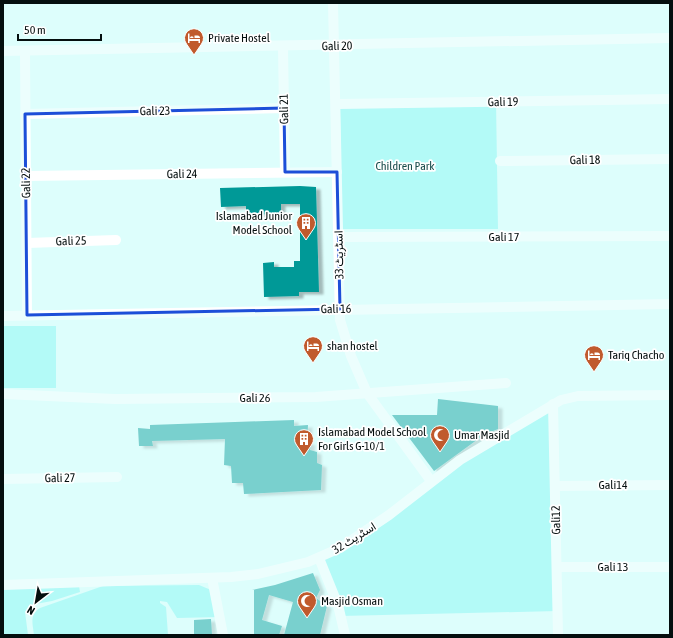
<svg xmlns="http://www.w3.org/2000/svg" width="673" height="638" font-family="'Asap Condensed',Vazirmatn,sans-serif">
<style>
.green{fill:#82f6f2}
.building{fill:#009997;filter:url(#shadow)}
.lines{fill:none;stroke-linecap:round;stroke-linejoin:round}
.street{stroke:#fff;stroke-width:10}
.marked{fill:none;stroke:#1d4ed8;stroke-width:3;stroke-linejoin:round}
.labels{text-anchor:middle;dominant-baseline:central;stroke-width:3.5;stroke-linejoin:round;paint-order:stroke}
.poi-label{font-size:12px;fill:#040e0e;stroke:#fff;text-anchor:start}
.street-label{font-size:12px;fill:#040e0e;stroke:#fff}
.park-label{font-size:12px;fill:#184c4b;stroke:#fff}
</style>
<defs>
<filter id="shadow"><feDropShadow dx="4.5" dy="2.5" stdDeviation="1" flood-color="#0004"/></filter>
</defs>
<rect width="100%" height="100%" fill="#ddfefc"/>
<g class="green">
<polygon points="496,102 498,229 342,229 340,104"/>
<rect x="3" y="326" width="53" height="62"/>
<polygon points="553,404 557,611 340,616 319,558 431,481"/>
<path d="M199 585 211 590 220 617 177 618 167 602 160 601V603L166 607 168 635H34C33 624 29 615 40 608L103 586Z"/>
<polygon points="79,586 80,592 52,601 30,605 25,612 28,635 3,635 3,587"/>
</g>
<g class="building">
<polygon points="300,186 316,187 319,292 299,292 299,296 264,297 263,263 274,262 274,267 294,267 294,261 300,261 300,204 281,204 281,214 246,215 246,206 221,207 220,188"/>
<polygon points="438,399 498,406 498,429 485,434 434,471 392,415 437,415"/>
<polygon points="294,420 294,426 308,425 307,442 311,443 310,450 317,452 317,463 322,465 321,490 244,494 243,483 232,483 231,466 224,465 225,439 152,441 153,446 139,446 138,428 150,429 150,425"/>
<polygon points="313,573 320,590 316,598 327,606 320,635 284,635 293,602 269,595 262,620 282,626 279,635 254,635 254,590 252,590 275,585"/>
<polygon points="211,619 212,635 194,635 194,620"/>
</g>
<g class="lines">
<g class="street">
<polyline points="333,3 340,320 351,356 367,393 431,481"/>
<polyline points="283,47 285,172"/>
<polyline points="3,51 670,38"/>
<polyline points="25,51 27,315"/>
<polyline points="337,104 670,99"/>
<polyline points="25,114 284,108"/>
<polyline points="500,161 670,159"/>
<polyline points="26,176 337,172"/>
<polyline points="338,237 670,236"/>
<polyline points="27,243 116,240"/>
<polyline points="3,316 670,304"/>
<polyline points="3,394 115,399 316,397 506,383"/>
<polyline points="553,404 558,635"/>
<polyline points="3,479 117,477"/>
<polyline points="555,486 670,485"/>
<polyline points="319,558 338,605 345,635"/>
<polyline points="557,567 670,567"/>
<polyline points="212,578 223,635"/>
<polyline points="3,585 231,577 258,574 308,562 340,548 389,515 460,460 561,400 578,396 670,395"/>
</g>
</g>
<path d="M0 0H673V638H0ZM284 108 285 172H337L340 309 27 315 25 114Z" fill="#ddfefc" fill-opacity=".55" fill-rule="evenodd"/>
<path class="marked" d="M284 108 285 172H337L340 309 27 315 25 114Z"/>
<defs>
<symbol id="hotel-pin" viewBox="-11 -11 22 30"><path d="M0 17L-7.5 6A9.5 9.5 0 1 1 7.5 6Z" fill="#c05a2d" stroke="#fff"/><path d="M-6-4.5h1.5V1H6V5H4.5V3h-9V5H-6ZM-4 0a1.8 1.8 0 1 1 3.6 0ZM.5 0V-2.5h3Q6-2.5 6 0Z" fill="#fff"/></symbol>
<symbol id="building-pin" viewBox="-11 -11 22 30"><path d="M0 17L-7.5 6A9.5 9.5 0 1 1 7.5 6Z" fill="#c05a2d" stroke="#fff"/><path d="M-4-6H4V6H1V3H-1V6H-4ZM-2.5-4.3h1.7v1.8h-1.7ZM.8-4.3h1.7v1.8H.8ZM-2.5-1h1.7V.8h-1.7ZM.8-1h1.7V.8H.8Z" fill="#fff"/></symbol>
<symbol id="mosque-pin" viewBox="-11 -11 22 30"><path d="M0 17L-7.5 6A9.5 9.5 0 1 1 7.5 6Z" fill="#c05a2d" stroke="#fff"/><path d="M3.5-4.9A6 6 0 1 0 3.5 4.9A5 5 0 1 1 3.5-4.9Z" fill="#fff"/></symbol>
</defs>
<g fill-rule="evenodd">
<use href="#hotel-pin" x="183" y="27" width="22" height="30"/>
<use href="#building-pin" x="295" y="212" width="22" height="30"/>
<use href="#hotel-pin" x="302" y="335" width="22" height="30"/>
<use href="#hotel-pin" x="583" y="344" width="22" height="30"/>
<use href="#mosque-pin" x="429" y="424" width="22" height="30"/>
<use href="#building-pin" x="293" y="428" width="22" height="30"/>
<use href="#mosque-pin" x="296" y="590" width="22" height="30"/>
</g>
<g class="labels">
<g class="poi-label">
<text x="208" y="38">Private Hostel</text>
<text x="292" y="216" text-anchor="end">Islamabad Junior<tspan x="292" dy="14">Model School</tspan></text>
<text x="327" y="346">shan hostel</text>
<text x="608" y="355">Tariq Chacho</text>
<text x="318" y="432">Islamabad Model School<tspan x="318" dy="14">For Girls G-10/1</tspan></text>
<text x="454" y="435">Umar Masjid</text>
<text x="321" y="601">Masjid Osman</text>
</g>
<g class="street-label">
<text transform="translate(337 46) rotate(-1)">Gali 20</text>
<text transform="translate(503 102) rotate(-1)">Gali 19</text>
<text transform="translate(284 109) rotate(-91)">Gali 21</text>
<text transform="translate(155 111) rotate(-1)">Gali 23</text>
<text transform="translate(585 160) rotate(-1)">Gali 18</text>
<text transform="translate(182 174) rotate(-1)">Gali 24</text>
<text transform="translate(26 183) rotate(-91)">Gali 22</text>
<text x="504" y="237">Gali 17</text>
<text transform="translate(71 241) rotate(-2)">Gali 25</text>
<text transform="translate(339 255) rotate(-91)">اسٹریٹ 33</text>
<text transform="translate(336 309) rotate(-1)">Gali 16</text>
<text x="255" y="398">Gali 26</text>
<text transform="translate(60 478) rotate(-1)">Gali 27</text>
<text x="613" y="485">Gali14</text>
<text transform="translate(556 520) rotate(-91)">Gali12</text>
<text transform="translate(354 538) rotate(-32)">اسٹریٹ 32</text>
<text x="613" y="567">Gali 13</text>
</g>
<g class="park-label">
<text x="405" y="166">Children Park</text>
</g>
</g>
<rect width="673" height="638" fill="none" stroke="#040e0e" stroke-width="8"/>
<g transform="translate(36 602) rotate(211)" stroke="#ffffff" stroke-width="3" paint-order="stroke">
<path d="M0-3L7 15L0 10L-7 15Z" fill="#040e0e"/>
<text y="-6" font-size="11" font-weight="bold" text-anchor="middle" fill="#040e0e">N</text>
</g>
<path d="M18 34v6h83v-6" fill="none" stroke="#040e0e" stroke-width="2"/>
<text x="24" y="34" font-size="12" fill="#040e0e" stroke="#ffffff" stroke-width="3" paint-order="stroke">50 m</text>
</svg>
